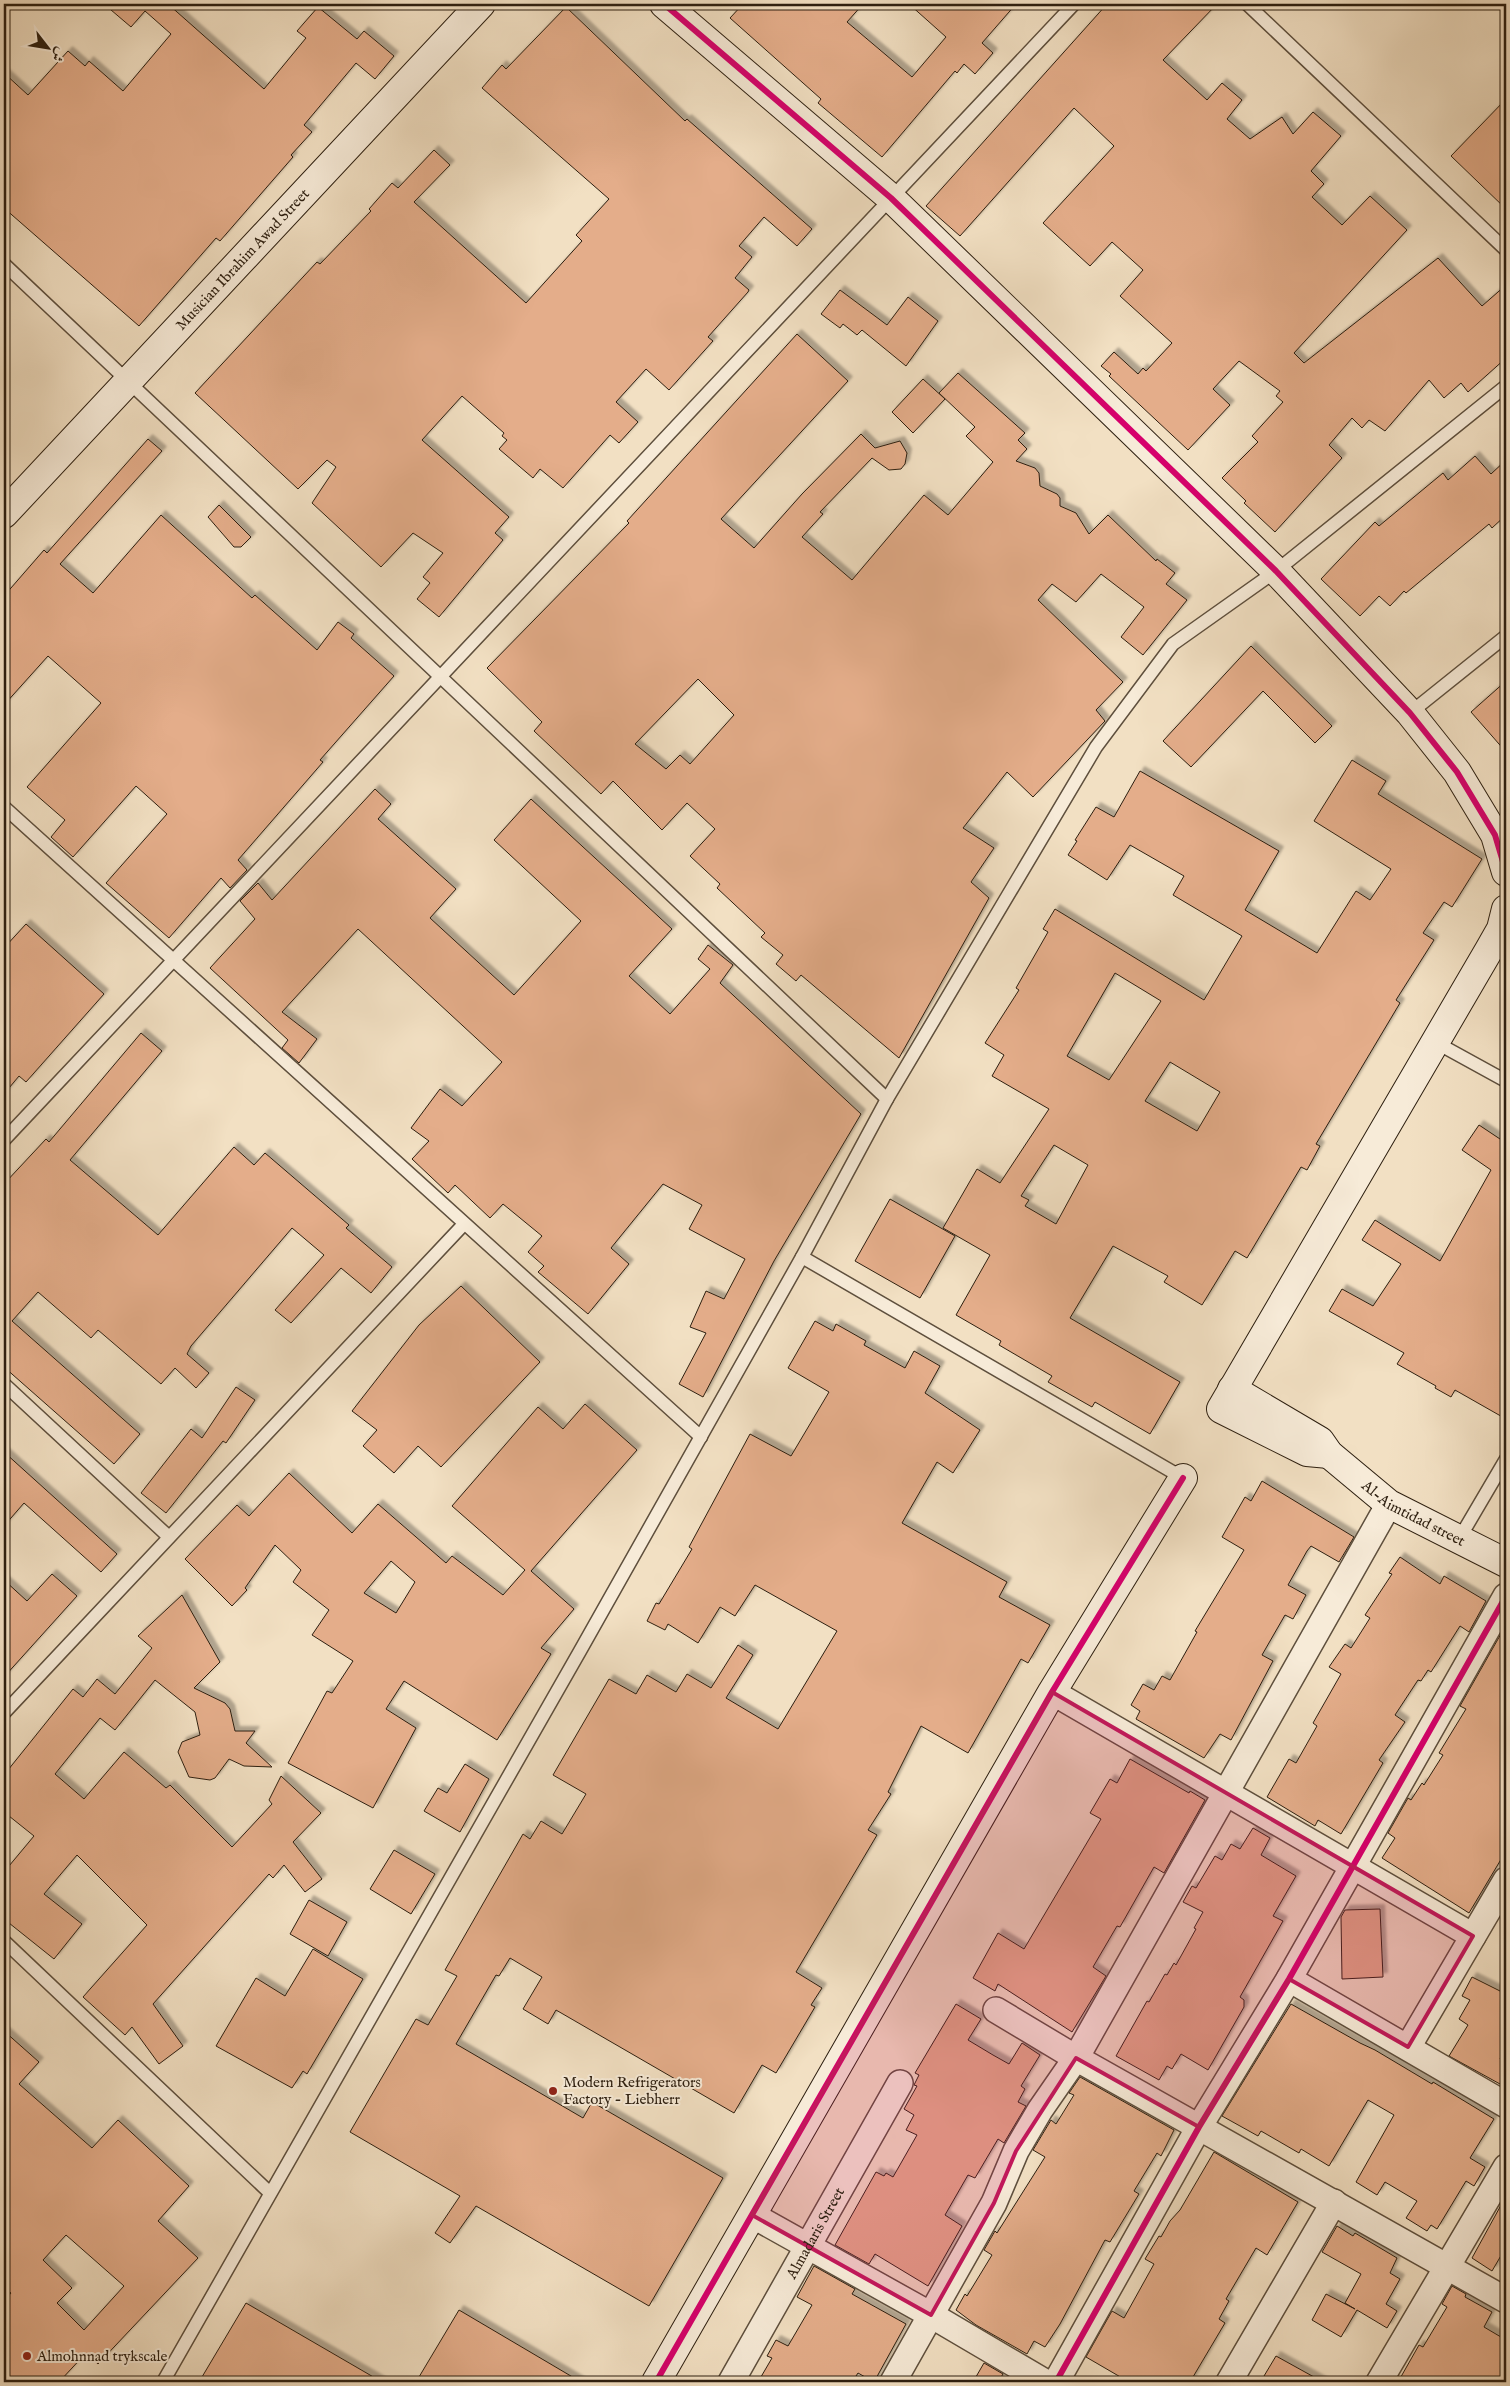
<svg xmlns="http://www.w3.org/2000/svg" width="1510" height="2386" font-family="'IM FELL English',Amiri,serif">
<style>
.building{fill:#e4ad8a;stroke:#2d1f10;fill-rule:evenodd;filter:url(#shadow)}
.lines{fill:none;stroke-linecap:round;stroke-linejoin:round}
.lane-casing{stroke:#5e4f3d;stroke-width:15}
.street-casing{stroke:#5e4f3d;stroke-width:28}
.secondary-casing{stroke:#2d1f10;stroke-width:30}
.lane{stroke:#f7ebd8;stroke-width:12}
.street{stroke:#f7ebd8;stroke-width:25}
.secondary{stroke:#f7ebd8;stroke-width:28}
.cycleway-casing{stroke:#f7ebd8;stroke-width:9}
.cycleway{stroke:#d6006c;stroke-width:6}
.marked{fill:#c2185b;fill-opacity:0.2;stroke:#c2185b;stroke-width:4;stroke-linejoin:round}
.poi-dot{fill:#8f2418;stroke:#f7ebd8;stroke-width:2}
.labels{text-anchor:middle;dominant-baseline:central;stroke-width:4;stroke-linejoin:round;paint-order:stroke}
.street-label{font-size:15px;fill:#2d1f10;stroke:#f7ebd8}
.poi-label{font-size:15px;fill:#2d1f10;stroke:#f7ebd8;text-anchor:start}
</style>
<defs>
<filter id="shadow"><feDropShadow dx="4.5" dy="-4.5" stdDeviation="1" flood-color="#0004"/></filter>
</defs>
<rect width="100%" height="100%" fill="#f2e0c3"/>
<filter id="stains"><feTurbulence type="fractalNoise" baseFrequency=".004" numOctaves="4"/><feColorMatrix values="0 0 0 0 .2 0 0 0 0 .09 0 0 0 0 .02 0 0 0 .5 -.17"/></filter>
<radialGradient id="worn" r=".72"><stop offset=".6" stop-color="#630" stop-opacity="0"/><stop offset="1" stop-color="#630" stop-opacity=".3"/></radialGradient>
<g class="building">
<polygon points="104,4 168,4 264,89 306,38 297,31 318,7 357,39 364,31 394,56 375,79 356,63 304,125 312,132 291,155 293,157 220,241 216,238 139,326 4,208 4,73 28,95 68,51 85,66 89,61 123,91 171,34 145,11 131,27"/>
<polygon points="743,4 863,4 847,22 912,77 946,37 909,4 1016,4 982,43 993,53 975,74 964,64 957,73 955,71 882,157 818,103 821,99 730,18"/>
<polygon points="1107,4 1217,4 1163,60 1207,100 1222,83 1242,100 1227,119 1250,139 1282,117 1293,134 1313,112 1341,136 1311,171 1324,184 1312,197 1342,225 1370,196 1407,230 1294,353 1304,363 1438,258 1482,306 1506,285 1506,358 1468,392 1461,383 1444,398 1429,380 1385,431 1369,420 1362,428 1352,418 1329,445 1342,458 1275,532 1244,503 1246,501 1222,478 1258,442 1252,436 1283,402 1276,396 1280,391 1239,361 1213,389 1230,405 1188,450 1109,376 1111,374 1101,366 1114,352 1138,374 1143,368 1146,371 1172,343 1120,296 1143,270 1112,242 1090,266 1043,223 1114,146 1074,108 960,236 926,206"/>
<polygon points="566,7 685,121 687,119 812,229 797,246 764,217 739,246 752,257 735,278 749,290 748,292 708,337 713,341 669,390 646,369 616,402 638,422 619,443 610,435 563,488 540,469 533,478 499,449 507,440 502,436 504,433 462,396 422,440 509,517 495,533 503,540 439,617 417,599 430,583 423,577 443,553 413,533 381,567 312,503 336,467 327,460 298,489 195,393 317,262 320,264 371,211 369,209 392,183 398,188 434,150 450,165 414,202 526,303 582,241 576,235 609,199 482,88 502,65 506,69"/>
<polygon points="1506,99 1506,209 1451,156"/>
<polygon points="840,290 887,325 908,297 938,321 906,366 862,330 857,335 843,324 840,328 821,314"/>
<path d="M797 334 848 381 721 519 754 548 802 494 861 434 875 448 900 441 907 453 905 464 901 469 889 470 872 458 820 512 823 514 802 537 852 580 924 495 948 515 993 462 966 436 975 427 939 393 958 373 1025 433 1018 440 1027 449 1016 461 1035 468 1039 473 1040 486 1057 494 1060 498V506L1076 513 1089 534 1108 515 1156 561 1157 559 1175 573 1166 584 1187 600 1143 655 1121 637 1144 607 1101 574 1076 602 1052 584 1038 600 1123 682 1096 710 1105 721 1033 797 1007 772 963 828 994 848 971 882 989 898 899 1058 801 975 796 981 776 964 783 955 761 937 765 933 717 888 720 884 690 856 715 829 687 803 662 830 613 781 601 794 534 731 542 722 487 668 629 523 627 521ZM698 679 734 715 690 764 680 755 666 769 635 744Z"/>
<polygon points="923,379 945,399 913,433 892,412"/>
<polygon points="148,439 162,451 60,564 93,593 161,515 252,598 255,595 317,650 338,622 354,634 351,638 394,676 320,760 323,762 238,860 247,870 230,888 221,878 169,938 106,883 167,814 136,786 73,857 51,837 65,820 27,787 101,703 48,656 4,705 4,596 44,550 47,553"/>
<polygon points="1475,456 1491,474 1506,460 1506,515 1492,528 1489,524 1406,593 1404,591 1390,606 1379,596 1360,616 1321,579 1375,522 1379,526 1443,473 1448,480"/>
<polygon points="219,505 251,537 241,547 234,547 208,517"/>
<polygon points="1251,646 1332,726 1315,743 1263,691 1191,767 1163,741"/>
<polygon points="1506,681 1506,752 1471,712"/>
<path d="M1352 760 1386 781 1378 794 1482 859 1452 907 1444 902 1423 933 1434 940 1396 1000 1400 1003 1316 1144 1320 1146 1307 1170 1301 1167 1247 1258 1235 1251 1202 1305 1164 1282 1168 1276 1113 1246 1070 1318 1180 1382 1150 1434 1095 1402 1092 1407 1048 1382 1052 1376 999 1345 1001 1341 956 1315 990 1255 943 1228 977 1169 1000 1183 1049 1109 992 1076 1004 1055 985 1043 1019 990 1016 988 1048 932 1043 929 1055 909 1204 1000 1242 936 1173 895 1184 876 1130 845 1107 880 1068 855 1077 841 1075 840 1096 807 1114 817 1140 771 1279 851 1245 910 1317 953 1356 891 1370 900 1391 869 1314 821ZM1115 973 1161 1001 1109 1080 1067 1056ZM1170 1062 1220 1092 1197 1131 1145 1101ZM1054 1145 1088 1165 1056 1224 1025 1206 1029 1200 1021 1196Z"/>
<polygon points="375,789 391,804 378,819 456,889 430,918 514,995 581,921 494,840 531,799 672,929 629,976 670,1014 710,969 698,959 708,945 733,965 720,983 861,1114 774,1261 703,1397 679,1384 706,1333 690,1327 706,1291 724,1299 745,1259 689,1229 702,1205 663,1184 611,1248 629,1264 588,1314 538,1272 544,1266 528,1252 542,1236 503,1204 490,1218 455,1185 448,1193 412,1159 429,1141 411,1128 440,1089 462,1106 502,1062 358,929 282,1012 317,1039 299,1063 282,1048 288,1040 210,968 255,919 240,901 258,883 272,900"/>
<polygon points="26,924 104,994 26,1082 19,1076 4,1094 4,948"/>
<polygon points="141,1033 162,1051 70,1160 158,1235 234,1147 254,1165 265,1153 349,1225 346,1228 392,1267 371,1293 341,1268 291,1323 275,1310 324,1255 292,1228 191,1346 187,1354 209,1373 196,1388 175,1368 161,1384 98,1330 91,1338 38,1292 12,1321 140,1434 114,1464 4,1367 4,1184 46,1139 49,1142"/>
<polygon points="1479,1125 1506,1143 1506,1419 1455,1390 1451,1397 1435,1388 1436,1386 1397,1364 1404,1353 1329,1311 1342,1289 1373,1306 1401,1264 1362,1240 1375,1220 1440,1261 1491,1170 1462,1150"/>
<polygon points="890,1199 955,1236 920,1298 855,1261"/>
<polygon points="461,1286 540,1362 441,1467 418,1446 394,1473 363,1446 377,1430 352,1411 419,1325"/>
<polygon points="815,1321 833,1331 836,1324 866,1341 864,1345 905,1368 914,1351 940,1366 925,1393 980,1430 953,1473 937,1462 902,1523 1007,1582 999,1597 1050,1625 1028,1663 1021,1659 968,1753 921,1726 888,1792 891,1794 868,1830 877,1835 796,1972 822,1988 811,2005 815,2007 776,2073 762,2065 734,2113 556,2010 548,2024 523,2009 542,1977 510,1958 499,1976 496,1975 456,2044 583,2118 592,2102 723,2178 649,2306 476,2206 450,2243 435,2233 460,2196 350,2132 416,2019 428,2025 457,1976 445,1970 523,1834 530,1839 541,1821 562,1834 586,1794 553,1775 609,1679 636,1694 647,1675 676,1692 687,1674 711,1688 738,1645 753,1655 726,1698 778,1729 837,1631 755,1585 735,1616 720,1607 698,1643 668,1624 665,1630 647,1621 656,1603 659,1604 692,1549 689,1547 750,1434 791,1456 829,1392 788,1368"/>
<polygon points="236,1387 255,1400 226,1443 223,1441 166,1513 141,1493 191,1429 202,1438"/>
<path d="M585 1404 637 1450 531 1571 574 1609 541 1648 551 1654 497 1740 404 1681 386 1709 416 1728 373 1808 288 1763 327 1691 332 1693 353 1661 312 1635 329 1610 293 1582 301 1570 275 1545 245 1588 247 1590 232 1606 185 1559 237 1505 249 1516 289 1473 352 1533 378 1504 446 1563 452 1556 503 1595 525 1570 452 1506 538 1407 563 1429ZM391 1561 415 1582 396 1613 364 1593Z"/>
<polygon points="4,1452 117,1554 101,1572 24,1503 4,1526"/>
<polygon points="1262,1481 1354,1537 1339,1562 1311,1546 1307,1551 1288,1585 1306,1595 1293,1619 1285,1615 1262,1655 1273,1661 1231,1740 1220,1734 1204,1758 1136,1719 1140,1711 1131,1705 1143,1684 1154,1690 1162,1676 1170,1680 1197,1632 1195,1631 1244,1550 1222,1537 1245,1497 1251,1501"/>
<polygon points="1400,1557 1440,1584 1444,1576 1486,1601 1469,1632 1460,1626 1431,1672 1428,1670 1421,1681 1418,1680 1395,1715 1405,1722 1379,1760 1383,1763 1341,1834 1318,1820 1315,1826 1267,1797 1289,1759 1296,1763 1317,1726 1313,1723 1341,1674 1329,1667 1345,1644 1351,1648 1370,1618 1365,1615 1392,1574 1389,1573"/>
<polygon points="52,1574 77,1596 4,1677 4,1580 27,1601"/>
<polygon points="182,1595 220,1662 194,1688 225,1703 230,1709 235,1731 255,1731 246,1743 272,1767 244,1766 229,1759 215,1778 210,1780 189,1777 178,1752 182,1742 200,1735 195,1712 155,1680 115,1730 100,1718 55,1774 84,1799 124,1752 166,1788 170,1785 232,1847 272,1804 269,1800 281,1776 321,1813 293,1842 322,1879 305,1892 284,1865 273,1878 269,1874 153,2004 183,2046 159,2064 132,2027 125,2035 83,1997 147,1925 77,1855 44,1894 82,1924 54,1959 4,1919 4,1872 34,1836 4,1812 4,1775 73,1689 83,1697 97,1679 115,1694 152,1648 138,1636"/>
<polygon points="1506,1625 1506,1851 1469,1913 1382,1858 1395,1838 1388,1833 1408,1798 1411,1800 1422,1783 1424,1785 1443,1755 1439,1753 1466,1709 1460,1706"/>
<polygon points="1130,1759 1189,1793 1190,1791 1205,1800 1164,1873 1154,1867 1120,1927 1117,1926 1093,1967 1106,1976 1072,2032 998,1984 995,1991 973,1978 998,1933 1024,1949 1101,1819 1090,1813 1110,1779 1117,1783"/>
<polygon points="465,1764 489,1779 460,1832 424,1811 438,1788 447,1793"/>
<polygon points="1253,1828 1270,1838 1261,1855 1296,1876 1273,1916 1283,1921 1240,1997 1244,2000 1244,2007 1208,2070 1181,2054 1172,2069 1167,2066 1159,2080 1116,2056 1147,2001 1149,2002 1165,1974 1167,1975 1174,1963 1176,1965 1196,1929 1194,1928 1203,1912 1183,1902 1192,1886 1196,1888 1215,1856 1222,1860 1231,1844 1240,1849"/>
<polygon points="394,1850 435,1874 411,1914 370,1889"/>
<polygon points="309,1900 347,1922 328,1956 290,1934"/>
<polygon points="1380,1909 1383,1977 1342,1979 1341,1917 1345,1910"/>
<polygon points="313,1949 363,1979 307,2074 303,2071 292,2088 216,2046 256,1978 285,1996"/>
<polygon points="1472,1977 1506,1994 1506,2047 1500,2059 1506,2063 1506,2073 1500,2084 1449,2056 1468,2025 1459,2019 1470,2000 1462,1996"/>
<polygon points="956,2004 981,2019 968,2040 993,2055 1009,2064 1022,2043 1040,2055 1021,2086 1025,2089 1018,2102 1026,2106 1004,2143 998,2139 975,2178 968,2175 945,2215 962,2226 928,2286 875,2254 869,2264 835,2245 876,2172 884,2176 886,2173 893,2177 917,2135 906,2130 914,2115 904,2109 917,2086 914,2085 919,2075 915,2073"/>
<polygon points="1291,2004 1360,2043 1375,2050 1432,2084 1433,2082 1494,2119 1470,2158 1485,2167 1474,2186 1466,2181 1437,2229 1431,2225 1427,2231 1406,2218 1417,2201 1385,2182 1377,2195 1356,2182 1394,2115 1368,2100 1329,2166 1301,2149 1299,2153 1261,2131 1258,2136 1222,2116"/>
<path d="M4 2031 39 2062 19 2084 92 2148 118 2120 189 2186 158 2221 198 2258 98 2364 86 2353 59 2382H4V2301L11 2293 4 2287ZM66 2235 124 2286 84 2330 57 2303 72 2288 43 2260Z"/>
<polygon points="1080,2077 1174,2130 1161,2156 1157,2153 1134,2191 1139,2194 1110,2242 1105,2240 1060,2324 1045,2347 1034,2341 1027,2354 976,2325 956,2310 965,2294 967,2296 992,2255 984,2250 995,2231 997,2233 1045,2157 1033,2150 1051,2120 1056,2124 1074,2095 1069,2093"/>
<polygon points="1214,2152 1298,2202 1267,2255 1256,2248 1226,2299 1229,2301 1219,2319 1225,2323 1190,2382 1129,2382 1086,2357 1112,2311 1124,2318 1154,2264 1145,2259 1159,2236 1161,2237 1170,2221 1180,2210"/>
<polygon points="1506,2196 1506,2247 1492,2271 1472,2258"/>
<polygon points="1337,2226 1353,2236 1355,2233 1397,2258 1390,2273 1400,2279 1386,2304 1397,2311 1387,2328 1357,2310 1341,2337 1312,2320 1326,2294 1355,2309 1345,2303 1361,2274 1322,2252"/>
<polygon points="814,2266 855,2289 852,2294 906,2324 874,2382 858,2373 852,2382 758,2382 772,2358 767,2356 776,2340 788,2346 812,2305 797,2297"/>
<polygon points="1452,2286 1466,2294 1465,2297 1492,2312 1484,2327 1506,2340 1506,2382 1398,2382 1419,2345 1423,2347 1447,2307 1442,2304"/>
<polygon points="246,2303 382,2382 199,2382"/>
<polygon points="459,2310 581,2382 416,2382"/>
<polygon points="1276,2356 1323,2382 1275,2382 1264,2376"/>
<polygon points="984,2363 1003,2374 998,2382 973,2382"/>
</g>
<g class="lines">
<defs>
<g id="lane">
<polyline points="1247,4 1506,250"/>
<polyline points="4,264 887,1099"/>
<polyline points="1410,713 1506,636"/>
<polyline points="4,807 701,1437"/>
<polyline points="1435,1042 1506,1081"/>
<polyline points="4,1140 1074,4"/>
<polyline points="802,1257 1183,1478"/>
<polyline points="4,1384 169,1537"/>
<polyline points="1459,1539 1506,1459"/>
<polyline points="4,1713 464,1224"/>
<polyline points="4,1941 270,2193"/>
<polyline points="163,2382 580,1651 802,1257 887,1099 1096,747 1173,644 1276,571 1506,386"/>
</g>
<g id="street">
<polyline points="1052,1692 1473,1936"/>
<polyline points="1289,1979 1506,2105"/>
<polyline points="996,2010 1076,2058 1506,2300"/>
<polyline points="1408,2047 1506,1880"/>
<polyline points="752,2215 931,2315 1045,2382"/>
<path id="s1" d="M731 2382 900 2083"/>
<polyline points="893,2382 994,2203 1016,2151 1040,2110 1076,2058 1389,1504"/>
<polyline points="1056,2382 1199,2127 1289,1979 1506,1596"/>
<polyline points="1229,2382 1334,2202"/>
<polyline points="1379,2382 1506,2167"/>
</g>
<g id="secondary">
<polyline points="664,4 891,198 1276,571 1410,713 1457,772 1495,835 1506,872"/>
<path id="s2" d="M4 514 481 4"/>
<path id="s3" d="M1232 1389 1320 1441 1329 1454 1389 1504 1506 1563"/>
<polyline points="1329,1454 1307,1452 1221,1409 1489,950 1501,929 1506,909"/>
<polyline points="656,2382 1052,1692 1183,1478"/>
</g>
</defs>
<use href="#lane" class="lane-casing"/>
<use href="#street" class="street-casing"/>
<use href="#secondary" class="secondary-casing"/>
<use href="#lane" class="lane"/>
<use href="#street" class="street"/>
<use href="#secondary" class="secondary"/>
<defs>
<g id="cycleway">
<polyline points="664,4 891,198 1276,571 1410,713 1457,772 1495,835 1506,872"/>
<polyline points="656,2382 1052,1692 1183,1478"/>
<polyline points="1056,2382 1199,2127 1289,1979 1506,1596"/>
</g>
</defs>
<use href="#cycleway" class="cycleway-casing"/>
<use href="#cycleway" class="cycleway"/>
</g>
<path class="marked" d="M1052 1692 1473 1936 1408 2047 1289 1979 1199 2127 1076 2058 1016 2151 994 2203 931 2315 752 2215Z"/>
<g class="poi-dot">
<circle cx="553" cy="2091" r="5"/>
<circle cx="27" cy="2356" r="5"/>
</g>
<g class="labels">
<g class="street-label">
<text stroke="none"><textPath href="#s2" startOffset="349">Musician Ibrahim Awad Street</textPath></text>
<text stroke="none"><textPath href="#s3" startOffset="222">Al-Aimtidad street</textPath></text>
<text stroke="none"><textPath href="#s1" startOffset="171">Almadaris Street</textPath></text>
</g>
<g class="poi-label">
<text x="563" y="2082">Modern Refrigerators<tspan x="563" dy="17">Factory - Liebherr</tspan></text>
<text x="37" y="2356">Almohnnad trykscale</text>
</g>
</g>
<rect width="1510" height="2386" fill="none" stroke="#f2e0c3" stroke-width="20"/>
<rect x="5" y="5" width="1500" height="2376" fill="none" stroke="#2d1f10" stroke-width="2.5"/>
<rect x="10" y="10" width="1490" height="2366" fill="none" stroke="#2d1f10"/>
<g transform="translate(48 48) rotate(121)" stroke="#f7ebd8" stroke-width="4" paint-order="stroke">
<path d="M0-4L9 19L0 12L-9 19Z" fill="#2d1f10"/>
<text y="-8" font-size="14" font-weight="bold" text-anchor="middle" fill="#2d1f10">ش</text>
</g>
<rect width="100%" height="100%" filter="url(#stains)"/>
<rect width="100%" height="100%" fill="url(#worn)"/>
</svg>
